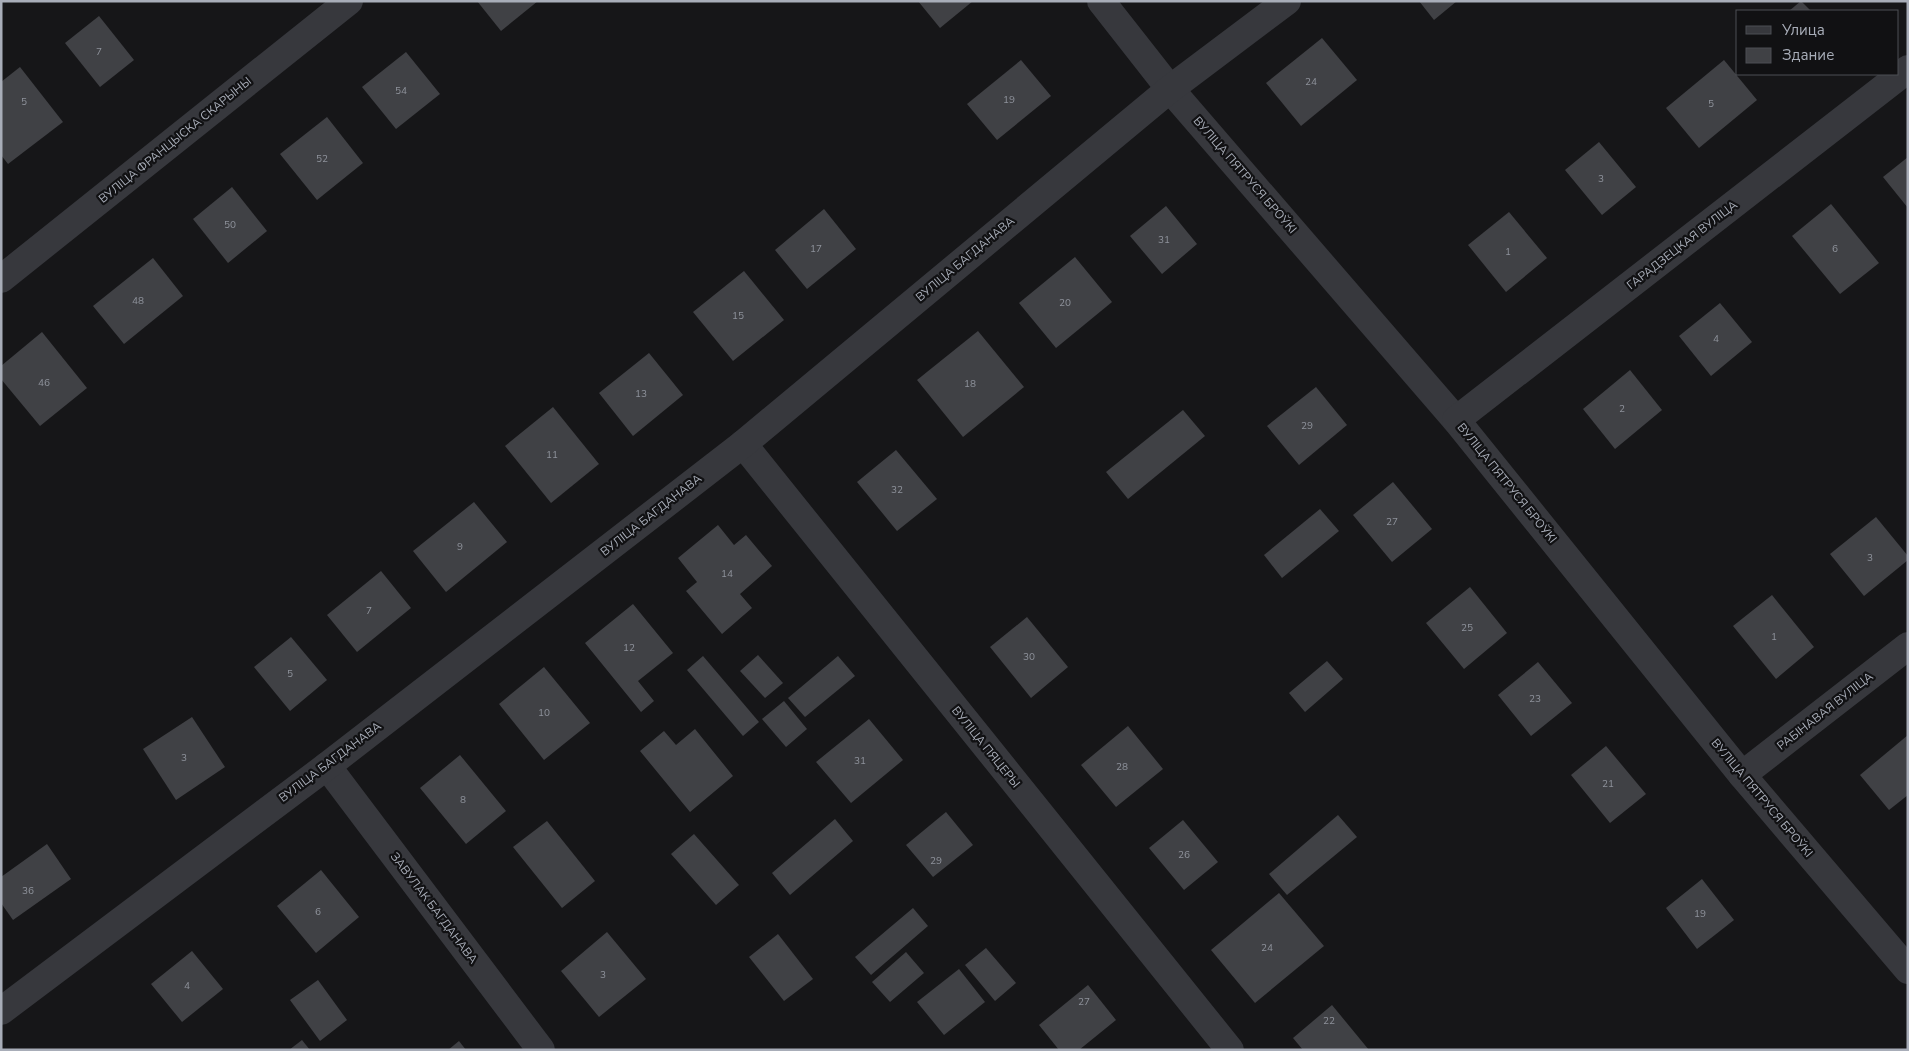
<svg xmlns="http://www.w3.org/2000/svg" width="1909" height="1051" font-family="'Nunito Sans',sans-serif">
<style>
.building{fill:#404145}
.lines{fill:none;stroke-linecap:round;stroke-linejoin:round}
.street{stroke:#37383d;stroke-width:28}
.labels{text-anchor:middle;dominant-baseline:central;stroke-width:4.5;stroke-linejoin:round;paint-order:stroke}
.number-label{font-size:10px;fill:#8e929b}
.street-label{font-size:12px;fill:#a8adb8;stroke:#111113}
</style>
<rect width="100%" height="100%" fill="#161618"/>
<g class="building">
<polygon points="477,1 538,1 501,31"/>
<polygon points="918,1 973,1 940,28"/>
<polygon points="1419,1 1457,1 1434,20"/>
<polygon points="1801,1 1811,11 1789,11"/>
<polygon points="99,16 134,60 100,87 65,43"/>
<polygon points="1322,38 1357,80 1301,126 1266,83"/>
<polygon points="406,52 440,94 396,129 362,87"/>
<polygon points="1021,60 1051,96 997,140 967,104"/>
<polygon points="1724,60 1757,100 1699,148 1666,108"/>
<polygon points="20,67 63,122 8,164 1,155 1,82"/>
<polygon points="327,117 363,163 317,200 280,154"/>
<polygon points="1599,142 1636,187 1602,215 1565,170"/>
<polygon points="1908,157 1908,208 1883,177"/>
<polygon points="232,187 267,231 228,263 193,219"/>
<polygon points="1831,204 1879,263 1840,294 1792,236"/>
<polygon points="1166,206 1197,244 1162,274 1130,236"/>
<polygon points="824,209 856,249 807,289 775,250"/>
<polygon points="1509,212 1547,258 1506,292 1468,245"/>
<polygon points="1075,257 1112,302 1056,348 1019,303"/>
<polygon points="153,258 183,296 124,344 93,306"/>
<polygon points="744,271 784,320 733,361 693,312"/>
<polygon points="1720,303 1752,342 1711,376 1679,336"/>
<polygon points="978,331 1024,387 963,437 917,380"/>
<polygon points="42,332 87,388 40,426 1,379 1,366"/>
<polygon points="649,353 683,395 633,436 599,393"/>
<polygon points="1630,370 1662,410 1615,449 1583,409"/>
<polygon points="1316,387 1347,425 1299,465 1267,426"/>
<polygon points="553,407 599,464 551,503 505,446"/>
<polygon points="1183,410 1205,436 1128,499 1106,472"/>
<polygon points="896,450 937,499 897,531 857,482"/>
<polygon points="1393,482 1432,529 1392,562 1353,515"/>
<polygon points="474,502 507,542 446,592 413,551"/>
<polygon points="1320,509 1339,531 1282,578 1264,555"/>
<polygon points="1876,517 1908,556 1908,560 1864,596 1830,554"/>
<polygon points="718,525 734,545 746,535 772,566 740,594 752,608 722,634 686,591 697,582 678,558"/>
<polygon points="381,571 411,608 357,652 327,615"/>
<polygon points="1470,587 1507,633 1464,669 1426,623"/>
<polygon points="1772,595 1814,647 1776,679 1733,626"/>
<polygon points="633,604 673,653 638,681 654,701 641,712 585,643"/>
<polygon points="1027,617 1068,667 1031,698 990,647"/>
<polygon points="291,637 327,680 290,711 254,667"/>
<polygon points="758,655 783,683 765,698 740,671"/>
<polygon points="703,656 759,722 743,736 687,670"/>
<polygon points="838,656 855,676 805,717 788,698"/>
<polygon points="1327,661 1343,679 1305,712 1289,693"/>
<polygon points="1538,662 1572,703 1531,736 1498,695"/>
<polygon points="544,667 590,723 544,760 499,704"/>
<polygon points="784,701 807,729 786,747 762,719"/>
<polygon points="192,717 225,767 176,800 143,749"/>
<polygon points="869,719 903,760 851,803 816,762"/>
<polygon points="1128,726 1163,769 1116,807 1081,765"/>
<polygon points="695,729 733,776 690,812 640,751 664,731 676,745"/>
<polygon points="1908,735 1908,795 1889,810 1860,775"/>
<polygon points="1606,746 1646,794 1610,823 1571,775"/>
<polygon points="460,755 506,811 466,844 420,788"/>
<polygon points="946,812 973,845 933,877 906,845"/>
<polygon points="1338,815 1357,837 1287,895 1269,874"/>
<polygon points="835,819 853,841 790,895 772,873"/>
<polygon points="1183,820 1218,862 1184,890 1149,848"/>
<polygon points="547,821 595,881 562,908 513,847"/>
<polygon points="694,834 739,885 716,905 671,854"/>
<polygon points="47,844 71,879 13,920 1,903 1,877"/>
<polygon points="321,870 359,917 316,953 277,906"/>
<polygon points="1702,879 1734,920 1697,949 1666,908"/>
<polygon points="1279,893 1324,946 1255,1003 1211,950"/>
<polygon points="913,908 928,926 871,975 855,957"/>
<polygon points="607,932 646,979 599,1017 561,971"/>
<polygon points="778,934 813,979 784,1001 749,957"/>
<polygon points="986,948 1016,983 995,1001 965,965"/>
<polygon points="192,951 223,989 182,1022 151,984"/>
<polygon points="906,952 924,973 890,1002 872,982"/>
<polygon points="959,969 985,1002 944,1035 917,1002"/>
<polygon points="318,980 347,1020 320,1041 290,1000"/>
<polygon points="1088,985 1116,1020 1079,1050 1059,1050 1039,1025"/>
<polygon points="1332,1005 1369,1050 1303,1050 1293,1038"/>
<polygon points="302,1040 310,1050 289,1050"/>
<polygon points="459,1041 466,1050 448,1050"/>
</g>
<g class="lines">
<g class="street">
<polyline points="1101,1 1170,89 1456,420 1742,775 1908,970"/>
<polyline points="1,279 349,1"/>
<polyline points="1456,420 1908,69"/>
<polyline points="743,444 1230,1050"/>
<polyline points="327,766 541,1050"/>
<polyline points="1742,775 1908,646"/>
<polyline points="1,1011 327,766 743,444 1170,89 1287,1"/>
</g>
</g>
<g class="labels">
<g class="number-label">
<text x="99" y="52">7</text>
<text x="1311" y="82">24</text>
<text x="401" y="91">54</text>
<text x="1009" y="100">19</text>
<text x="24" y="102">5</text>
<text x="1711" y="104">5</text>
<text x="322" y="159">52</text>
<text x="1601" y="179">3</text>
<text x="230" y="225">50</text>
<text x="1164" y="240">31</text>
<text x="816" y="249">17</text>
<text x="1835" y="249">6</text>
<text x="1508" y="252">1</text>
<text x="138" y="301">48</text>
<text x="1065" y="303">20</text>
<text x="738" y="316">15</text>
<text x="1716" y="339">4</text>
<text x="44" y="383">46</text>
<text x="970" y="384">18</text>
<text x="641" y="394">13</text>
<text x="1622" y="409">2</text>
<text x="1307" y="426">29</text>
<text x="552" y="455">11</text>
<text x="897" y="490">32</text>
<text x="1392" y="522">27</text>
<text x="460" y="547">9</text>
<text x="1870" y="558">3</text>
<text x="727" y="574">14</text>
<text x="369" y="611">7</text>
<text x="1467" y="628">25</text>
<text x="1774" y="637">1</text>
<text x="629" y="648">12</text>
<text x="1029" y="657">30</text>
<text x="290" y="674">5</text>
<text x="1535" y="699">23</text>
<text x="544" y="713">10</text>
<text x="184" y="758">3</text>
<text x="860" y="761">31</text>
<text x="1122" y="767">28</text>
<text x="1608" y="784">21</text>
<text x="463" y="800">8</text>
<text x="1184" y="855">26</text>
<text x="936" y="861">29</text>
<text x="28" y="891">36</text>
<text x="318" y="912">6</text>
<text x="1700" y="914">19</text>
<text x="1267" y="948">24</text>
<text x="603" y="975">3</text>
<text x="187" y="986">4</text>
<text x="1084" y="1002">27</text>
<text x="1329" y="1021">22</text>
</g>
<g class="street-label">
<text transform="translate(175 140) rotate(-39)">ВУЛІЦА ФРАНЦЫСКА СКАРЫНЫ</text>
<text transform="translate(1245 175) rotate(49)">ВУЛІЦА ПЯТРУСЯ БРОЎКІ</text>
<text transform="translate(1682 245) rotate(-38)">ГАРАДЗЕЦКАЯ ВУЛІЦА</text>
<text transform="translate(965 259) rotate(-40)">ВУЛІЦА БАГДАНАВА</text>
<text transform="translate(1507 483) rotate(51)">ВУЛІЦА ПЯТРУСЯ БРОЎКІ</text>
<text transform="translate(651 515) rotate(-38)">ВУЛІЦА БАГДАНАВА</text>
<text transform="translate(1825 711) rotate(-38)">РАБІНАВАЯ ВУЛІЦА</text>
<text transform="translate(986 747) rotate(51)">ВУЛІЦА ПЯЦЕРЫ</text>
<text transform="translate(330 762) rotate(-37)">ВУЛІЦА БАГДАНАВА</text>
<text transform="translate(1762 798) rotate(50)">ВУЛІЦА ПЯТРУСЯ БРОЎКІ</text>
<text transform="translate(434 908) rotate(53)">ЗАВУЛАК БАГДАНАВА</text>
</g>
</g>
<rect width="1909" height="1051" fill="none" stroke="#a8adb8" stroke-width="5"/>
<rect x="1736" y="10" width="162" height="65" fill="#111113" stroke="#4d4f55"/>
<rect x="1746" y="26" width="25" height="8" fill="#37383d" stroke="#4d4f55"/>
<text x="1782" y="35" font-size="15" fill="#a8adb8">Улица</text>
<rect x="1746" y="48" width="25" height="15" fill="#404145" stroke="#4d4f55"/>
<text x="1782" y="60" font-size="15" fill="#a8adb8">Здание</text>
</svg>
